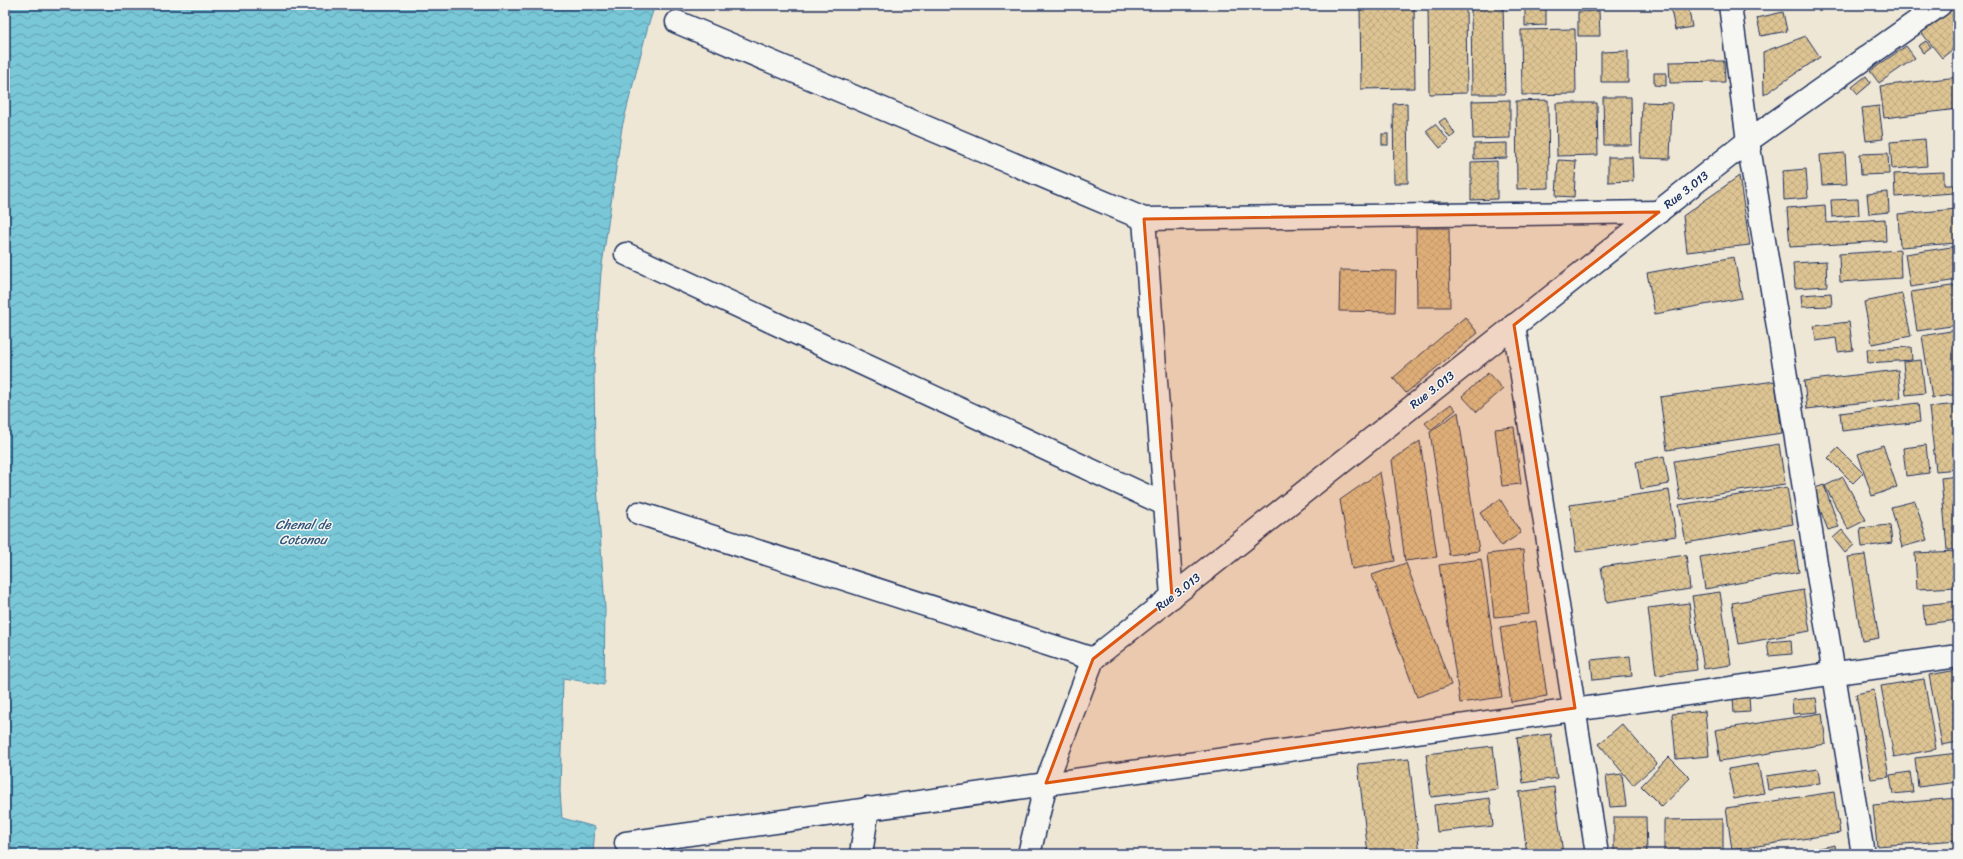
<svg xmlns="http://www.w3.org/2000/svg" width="1963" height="859" font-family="Sriracha,sans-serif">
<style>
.water{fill:url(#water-waves);stroke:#538aa7}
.building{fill:url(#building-cross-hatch);stroke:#1b2f5e}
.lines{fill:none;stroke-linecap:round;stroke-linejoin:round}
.street-casing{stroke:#1b2f5e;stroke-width:25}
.street{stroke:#f6f6f2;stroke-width:22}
.marked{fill:#de5710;fill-opacity:0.2;stroke:#de5710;stroke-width:3;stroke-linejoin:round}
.labels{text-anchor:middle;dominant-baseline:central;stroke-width:3;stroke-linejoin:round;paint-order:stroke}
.street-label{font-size:12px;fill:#1b2f5e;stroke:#f6f6f2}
.water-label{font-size:13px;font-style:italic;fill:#32557c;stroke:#f6f6f2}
</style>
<defs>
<pattern id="water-waves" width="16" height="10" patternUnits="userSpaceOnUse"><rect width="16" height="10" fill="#79c7d7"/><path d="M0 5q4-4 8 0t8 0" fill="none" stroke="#62a2b2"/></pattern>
<pattern id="building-cross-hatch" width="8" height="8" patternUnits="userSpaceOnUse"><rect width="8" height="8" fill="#dec493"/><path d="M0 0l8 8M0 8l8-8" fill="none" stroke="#bea981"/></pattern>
</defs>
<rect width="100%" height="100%" fill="#efe7d6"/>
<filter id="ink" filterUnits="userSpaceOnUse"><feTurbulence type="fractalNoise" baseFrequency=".025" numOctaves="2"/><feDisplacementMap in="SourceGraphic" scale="8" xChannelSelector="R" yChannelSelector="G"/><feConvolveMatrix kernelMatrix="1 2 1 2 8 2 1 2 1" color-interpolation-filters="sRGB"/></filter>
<g filter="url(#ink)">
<polygon class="water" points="5,5 655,5 648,26 622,127 601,272 594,369 595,454 605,609 604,685 563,678 560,791 562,818 595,827 593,854 5,854"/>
<g class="building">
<polygon points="1360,5 1414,5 1415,88 1361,89"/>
<polygon points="1428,5 1466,5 1467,93 1429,94"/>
<polygon points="1471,5 1503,5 1505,94 1472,94"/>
<polygon points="1561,5 1573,5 1573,7 1561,8"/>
<polygon points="1670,5 1688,5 1692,27 1675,30"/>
<polygon points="1954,5 1958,5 1958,45 1942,58 1921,32"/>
<polygon points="1525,9 1546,9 1546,25 1525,26"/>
<polygon points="1599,11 1600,36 1578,36 1578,12"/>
<polygon points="1783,12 1787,31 1761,36 1757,18"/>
<polygon points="1575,29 1576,94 1522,95 1521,30"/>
<polygon points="1806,36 1820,57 1764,95 1763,52"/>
<polygon points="1926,41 1931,47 1923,53 1918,46"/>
<polygon points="1906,46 1915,58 1879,83 1870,71"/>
<polygon points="1628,51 1628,82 1601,82 1601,52"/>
<polygon points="1724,61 1725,82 1670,83 1669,62"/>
<polygon points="1654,73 1666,73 1666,86 1654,85"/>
<polygon points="1866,76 1871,83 1858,94 1852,87"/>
<polygon points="1958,77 1958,109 1884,118 1880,86"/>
<polygon points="1603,97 1631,97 1632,145 1604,145"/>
<polygon points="1510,100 1510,138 1473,139 1472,101"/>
<polygon points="1548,100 1549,188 1517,189 1516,101"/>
<polygon points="1642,102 1672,103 1670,159 1640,158"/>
<polygon points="1407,103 1408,183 1394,183 1393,104"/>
<polygon points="1556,103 1597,103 1598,155 1557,156"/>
<polygon points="1879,106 1883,139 1866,141 1862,108"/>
<polygon points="1445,118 1455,134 1450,138 1439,122"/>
<polygon points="1435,124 1449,141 1440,148 1426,131"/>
<rect x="1382" y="134" width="6" height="11"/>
<polygon points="1954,136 1958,136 1958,148 1955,148"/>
<polygon points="1925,139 1927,166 1892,169 1890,142"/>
<polygon points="1507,143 1507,158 1474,159 1474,144"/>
<polygon points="1845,153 1847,184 1822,185 1820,155"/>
<polygon points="1888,153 1889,174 1861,175 1860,154"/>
<polygon points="1608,157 1632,157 1633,181 1608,182"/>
<polygon points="1558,160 1576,161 1574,197 1556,196"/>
<polygon points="1497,161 1497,199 1471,200 1471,162"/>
<polygon points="1806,169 1808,198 1784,200 1783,171"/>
<polygon points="1944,172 1944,185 1954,185 1954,193 1895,197 1894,174"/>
<polygon points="1739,176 1750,245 1687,252 1683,216"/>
<polygon points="1888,192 1889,212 1869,214 1867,194"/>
<polygon points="1858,199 1859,215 1832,217 1831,200"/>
<polygon points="1428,202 1449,202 1449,209 1429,209"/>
<polygon points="1825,205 1826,223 1885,219 1886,241 1790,247 1787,208"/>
<polygon points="1958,209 1958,243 1900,247 1898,214"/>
<polygon points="1416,228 1449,228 1450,307 1417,307"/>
<polygon points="1958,246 1958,280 1910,287 1905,254"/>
<polygon points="1900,250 1901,278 1840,282 1839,254"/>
<polygon points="1734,257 1742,298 1655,314 1647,273"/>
<polygon points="1826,261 1827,286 1795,288 1793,263"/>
<polygon points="1340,270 1396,271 1395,312 1339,311"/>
<polygon points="1958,285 1958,325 1917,331 1911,292"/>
<polygon points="1831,293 1832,306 1802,307 1801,295"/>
<polygon points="1902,294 1911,336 1872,344 1864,302"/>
<polygon points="1465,317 1478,333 1406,393 1393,378"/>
<polygon points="1849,322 1853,350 1838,352 1836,338 1816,341 1814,326"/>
<polygon points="1956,330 1958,341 1958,394 1932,398 1922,336"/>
<polygon points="1911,347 1912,360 1868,363 1867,349"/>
<polygon points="1921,360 1925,393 1906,395 1903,362"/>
<polygon points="1898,370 1901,398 1807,409 1804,381"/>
<polygon points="1488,373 1503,389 1477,412 1462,396"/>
<polygon points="1775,381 1782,433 1667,450 1660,397"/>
<polygon points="1918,403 1920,422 1842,431 1840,413"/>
<polygon points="1451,404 1456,410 1431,430 1425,423"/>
<polygon points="1958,404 1958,469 1936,471 1929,407"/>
<polygon points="1458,412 1479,551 1449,555 1430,432"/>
<polygon points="1514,427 1521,484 1502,486 1495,429"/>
<polygon points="1420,441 1437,557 1405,561 1392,460"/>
<polygon points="1779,444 1785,484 1680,500 1674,461"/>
<polygon points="1883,445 1897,487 1872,496 1858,454"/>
<polygon points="1926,445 1929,473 1906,476 1903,448"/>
<polygon points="1838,448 1863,473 1853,483 1828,458"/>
<polygon points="1664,456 1669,484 1641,489 1636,462"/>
<polygon points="1380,472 1395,561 1352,569 1340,500"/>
<polygon points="1958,476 1958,549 1947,550 1941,478"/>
<polygon points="1843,477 1866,520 1848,529 1825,486"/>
<polygon points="1824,485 1839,527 1828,530 1812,489"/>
<polygon points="1787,487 1793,524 1686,543 1679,505"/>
<polygon points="1669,490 1676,536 1576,552 1570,505"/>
<polygon points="1500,499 1521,533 1501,546 1480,513"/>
<polygon points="1915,501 1927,540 1902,547 1891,507"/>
<polygon points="1890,525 1892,543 1862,547 1860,528"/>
<polygon points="1842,530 1854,545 1845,553 1833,538"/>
<polygon points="1794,540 1799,572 1705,589 1700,557"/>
<polygon points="1523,550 1529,614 1494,617 1487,554"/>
<polygon points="1958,551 1958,587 1917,589 1915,553"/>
<polygon points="1686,555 1690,589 1607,602 1601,567"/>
<polygon points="1865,555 1879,638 1862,641 1848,557"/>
<polygon points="1481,559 1502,697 1460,703 1439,565"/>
<polygon points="1406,563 1451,685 1417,697 1372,575"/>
<polygon points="1803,590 1810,631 1739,644 1732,603"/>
<polygon points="1720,592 1731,665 1704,669 1692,596"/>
<polygon points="1958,601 1958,620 1925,624 1923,605"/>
<polygon points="1689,603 1697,670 1656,675 1648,608"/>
<polygon points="1536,621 1547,696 1511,702 1500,627"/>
<polygon points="1791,640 1792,654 1769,656 1767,642"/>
<polygon points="1630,656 1632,676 1593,680 1591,660"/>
<polygon points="1957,670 1958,742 1942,745 1929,675"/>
<polygon points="1924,679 1936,749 1894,757 1881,686"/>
<polygon points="1874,690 1889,777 1871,779 1856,694"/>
<polygon points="1749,696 1750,712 1734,713 1733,697"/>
<polygon points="1816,698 1818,712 1793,714 1792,700"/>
<polygon points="1705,711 1709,756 1676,759 1672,714"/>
<polygon points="1822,713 1826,744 1720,761 1715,730"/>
<polygon points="1622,724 1657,764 1633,785 1599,744"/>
<polygon points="1551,734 1557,778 1523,783 1517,738"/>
<polygon points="1493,746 1498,789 1431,797 1426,754"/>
<polygon points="1958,753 1958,782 1918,787 1915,758"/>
<polygon points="1669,757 1690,778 1662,807 1641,786"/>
<polygon points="1409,759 1420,854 1368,854 1358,764"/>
<polygon points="1758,764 1764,793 1734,799 1728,769"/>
<polygon points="1818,769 1820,783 1768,790 1766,776"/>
<polygon points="1910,772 1913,792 1893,794 1890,775"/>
<polygon points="1622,774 1626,806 1610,807 1606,776"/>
<polygon points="1554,787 1563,854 1527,854 1519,792"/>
<polygon points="1834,792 1840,833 1732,850 1726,808"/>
<polygon points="1490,798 1493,826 1437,832 1434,805"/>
<polygon points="1958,798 1958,840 1877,846 1873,805"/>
<polygon points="1614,817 1646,817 1647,854 1614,854"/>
<polygon points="1723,819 1723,854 1710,854 1710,852 1664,854 1664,820"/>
<polygon points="1835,845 1836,854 1791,854"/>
</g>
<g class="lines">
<defs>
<g id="street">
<polyline points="1730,5 1748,141 1863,854"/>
<polyline points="677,22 1144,219 1659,212"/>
<polyline points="1144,219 1172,597"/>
<polyline points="626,254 1164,504"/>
<polyline points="1514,325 1597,854"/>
<polyline points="639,513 1093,659"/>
<polyline points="626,843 1958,656"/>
<polyline points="861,854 868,808"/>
<polyline points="1029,854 1046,783 1093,659 1748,141 1940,5"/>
</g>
</defs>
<use href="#street" class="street-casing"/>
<use href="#street" class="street"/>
</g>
</g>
<path class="marked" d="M1659 212 1514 325 1575 708 1046 783 1093 659 1172 597 1144 219Z"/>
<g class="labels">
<g class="street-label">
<text transform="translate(1686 190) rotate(-38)">Rue 3.013</text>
<text transform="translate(1432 390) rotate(-38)">Rue 3.013</text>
<text transform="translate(1178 592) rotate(-38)">Rue 3.013</text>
</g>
<g class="water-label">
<text x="303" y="524">Chenal de<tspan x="303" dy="15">Cotonou</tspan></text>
</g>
</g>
<rect width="1963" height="859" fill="none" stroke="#f6f6f2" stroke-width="20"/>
<rect x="10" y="10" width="1943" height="839" fill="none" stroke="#1b2f5e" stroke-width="1.5" filter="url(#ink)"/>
</svg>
